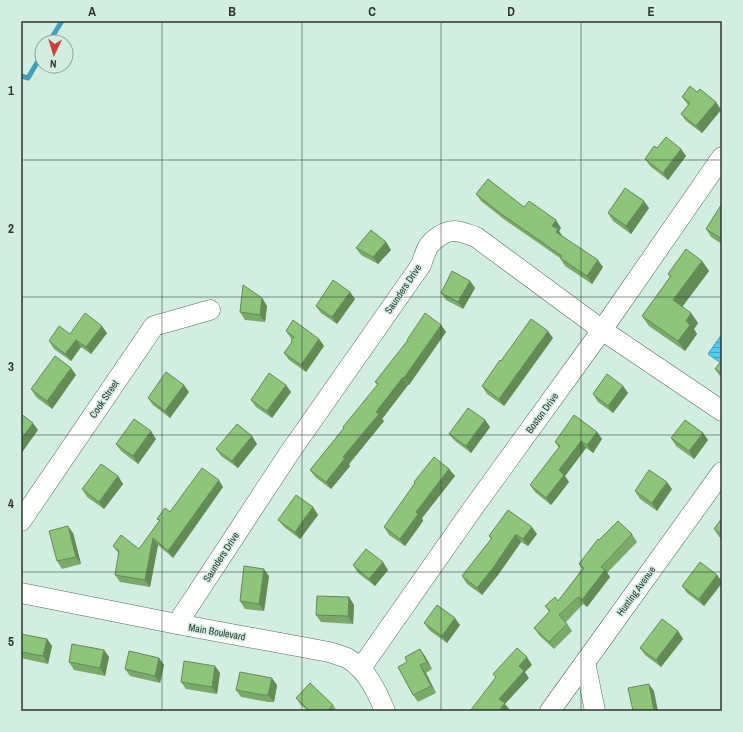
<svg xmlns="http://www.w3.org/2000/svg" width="743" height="732" font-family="'Archivo Narrow',sans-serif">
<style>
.water{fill:url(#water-rules);stroke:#459eb7}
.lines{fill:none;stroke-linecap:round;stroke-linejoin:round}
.stream{stroke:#459eb7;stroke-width:5}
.street-casing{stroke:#526c61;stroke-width:21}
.street{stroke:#fff;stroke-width:20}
.wall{fill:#79aa6a}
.shaded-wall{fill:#638b56}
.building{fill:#8dc67b;stroke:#638b56}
.grid{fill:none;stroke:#2b3631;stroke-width:1;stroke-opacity:0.55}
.labels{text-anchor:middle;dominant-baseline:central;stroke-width:3;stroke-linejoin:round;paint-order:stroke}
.street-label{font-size:10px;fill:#2b3631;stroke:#d2eee1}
.neatline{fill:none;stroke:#2b3631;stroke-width:1.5}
.grid-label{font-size:13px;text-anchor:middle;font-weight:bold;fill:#2b3631}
</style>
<defs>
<pattern id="water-rules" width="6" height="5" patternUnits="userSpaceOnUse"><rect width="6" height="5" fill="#50cbf1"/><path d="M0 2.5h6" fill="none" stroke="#43a6c4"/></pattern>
</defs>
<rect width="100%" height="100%" fill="#d2eee1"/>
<polygon class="water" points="722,334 722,361 721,363 708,354"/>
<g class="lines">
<g class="stream">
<polyline points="49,42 62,21"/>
<polyline points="21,76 28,78 42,54"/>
</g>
<defs>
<g id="street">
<polyline points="21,521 154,326 210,310"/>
<path d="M21 593 177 624 329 652C335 654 342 656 347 658 367 669 377 692 385 711"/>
<path d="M177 624 290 452 421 265C423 259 425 253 428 247 433 239 445 231 454 231 462 231 469 235 476 237L602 330 722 411"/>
<polyline points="585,662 595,711"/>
<polyline points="361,668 471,511 602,330 722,157"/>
<polyline points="550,711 722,472"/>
</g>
</defs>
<use href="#street" class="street-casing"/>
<use href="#street" class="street"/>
</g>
<g class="wall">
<polygon points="697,92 716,102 721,110 702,133 686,121 681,114 688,105 682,97"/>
<polygon points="657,148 681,149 686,156 668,180 650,166 645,159"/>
<polygon points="476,194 524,207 561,228 559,231 563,237 603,267 592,284 565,266 560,258 505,220 481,201"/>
<polygon points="722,205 722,244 711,237 706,229"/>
<polygon points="649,208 631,234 613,221 608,213"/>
<polygon points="386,242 391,250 378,264 361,255 356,248"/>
<polygon points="702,261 709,271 682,306 691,313 698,323 694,329 697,334 685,351 649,326 642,316 670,277 668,274"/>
<polygon points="470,281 475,288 463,309 446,300 441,293"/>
<polygon points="262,298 267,306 265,322 245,320 240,312"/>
<polygon points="355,299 337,324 321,313 316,306"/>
<polygon points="441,325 446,332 409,385 408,385 382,419 384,421 349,464 350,466 331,489 315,477 310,470 378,385 375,382"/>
<polygon points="286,331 319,339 324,346 306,372 289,360 284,353 292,342 291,341 292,340"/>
<polygon points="107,333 91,354 81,347 71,361 54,349 49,341 70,334"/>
<polygon points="553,338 504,406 487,394 482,386 501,361"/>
<polygon points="722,360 722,378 720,376 715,369"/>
<polygon points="76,375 52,409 36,397 31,389"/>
<polygon points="623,386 628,393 613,413 598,402 593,394"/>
<polygon points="189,392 170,418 153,405 148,398"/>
<polygon points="291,392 272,418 256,407 251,400"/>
<polygon points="485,420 490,427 471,453 455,441 449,434"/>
<polygon points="597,432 602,439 593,453 586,448 565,476 569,482 551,505 535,492 530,485 559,448 555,442"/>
<polygon points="703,433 708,440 694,459 676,446 671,438"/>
<polygon points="252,436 257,444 238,468 221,456 216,449"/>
<polygon points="156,439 138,464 121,451 116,444"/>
<polygon points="449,469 455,476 422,518 423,521 405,546 389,535 384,527 415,484 414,482"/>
<polygon points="118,476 123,484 104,509 87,497 82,489"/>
<polygon points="223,487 173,558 158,545 150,587 120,582 115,575 119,554 113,546 139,549 159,521 157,519 170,512"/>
<polygon points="672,489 657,511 640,499 635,491"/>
<polygon points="313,507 318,515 300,539 284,527 278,520"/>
<polygon points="722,518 722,539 719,537 714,529"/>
<polygon points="73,533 81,564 62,569 57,561"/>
<polygon points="537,534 528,546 521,542 498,575 482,595 467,584 462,576 491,539 489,536"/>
<polygon points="632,534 637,542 607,573 610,577 587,607 583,604 566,622 572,631 554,649 539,635 534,628 549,612 545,606 558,601 582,569 579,564 599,540"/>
<polygon points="353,565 388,570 375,586 358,573"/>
<polygon points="717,575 722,582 722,583 704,606 687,593 682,586"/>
<polygon points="269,576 264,611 245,609 240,601"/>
<polygon points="349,597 354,605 353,624 321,622 316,615"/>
<polygon points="424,623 460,625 447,643 429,630"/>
<polygon points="678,631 683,639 661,667 645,655 640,648"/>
<polygon points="21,634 47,639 52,646 48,664 21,658"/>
<polygon points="104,650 109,657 105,676 74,670 69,662"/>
<polygon points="425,656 432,669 426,673 436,693 418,702 413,695 398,667"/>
<polygon points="159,658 164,665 160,683 130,676 125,669"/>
<polygon points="215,666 220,673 217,694 186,689 181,682"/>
<polygon points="277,685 274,702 268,702 241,697 236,690"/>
<polygon points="296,698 333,705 337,711 308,711 301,705"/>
</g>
<g class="shaded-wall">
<polygon points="716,102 721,110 702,133 696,126"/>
<polygon points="681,149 686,156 668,180 663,173"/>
<polygon points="644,201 649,208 631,234 626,226"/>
<polygon points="556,220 561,228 559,231 563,237 561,239 552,226"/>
<polygon points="386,242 391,250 378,264 373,257"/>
<polygon points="598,260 603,267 592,284 587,276"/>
<polygon points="702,261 709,271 680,310 673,300"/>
<polygon points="470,281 475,288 463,309 458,302"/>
<polygon points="350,292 355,299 337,324 332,317"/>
<polygon points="262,298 267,306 265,322 260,315"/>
<polygon points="691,313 698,323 694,329 697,334 685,351 678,341 686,321"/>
<polygon points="441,325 446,332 409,385 404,378"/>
<polygon points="102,326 107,333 91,354 86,347"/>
<polygon points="548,331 553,338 504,406 499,399"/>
<polygon points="319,339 324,346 306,372 301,365"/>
<polygon points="76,340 81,347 71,361 65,354"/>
<polygon points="71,368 76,375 52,409 47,401"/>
<polygon points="403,377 408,385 382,419 384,421 349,464 350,466 331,489 326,482 376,412"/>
<polygon points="184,385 189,392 170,418 165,411"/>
<polygon points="286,385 291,392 272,418 267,411"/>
<polygon points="623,386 628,393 613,413 608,406"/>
<polygon points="485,420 490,427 471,453 466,446"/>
<polygon points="33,423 38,430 21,454 21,439"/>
<polygon points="151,431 156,439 138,464 133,456"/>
<polygon points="597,432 602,439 593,453 587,445"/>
<polygon points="703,433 708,440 694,459 689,451"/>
<polygon points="252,436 257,444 238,468 232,461"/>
<polygon points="581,441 586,448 565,476 569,482 551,505 546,498 559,470"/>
<polygon points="449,469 455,476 422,518 423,521 405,546 400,539 416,512"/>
<polygon points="118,476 123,484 104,509 99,502"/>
<polygon points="219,480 223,487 173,558 168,551"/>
<polygon points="667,482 672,489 657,511 652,503"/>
<polygon points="313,507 318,515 300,539 295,532"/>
<polygon points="68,526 73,533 81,564 76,557"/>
<polygon points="532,527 537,534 528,546 523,539"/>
<polygon points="516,534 521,542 498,575 482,595 477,588"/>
<polygon points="153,538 158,545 150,587 145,580"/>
<polygon points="383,562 388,570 375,586 369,579"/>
<polygon points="264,569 269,576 264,611 259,604"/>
<polygon points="605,570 610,577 587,607 582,600"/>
<polygon points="717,575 722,582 722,583 704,606 699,599"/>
<polygon points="349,597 354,605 353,624 348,616"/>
<polygon points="455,618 460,625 447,643 442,636"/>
<polygon points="678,631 683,639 661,667 656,660"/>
<polygon points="47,639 52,646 48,664 43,656"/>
<polygon points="420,649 425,656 432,669 427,662"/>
<polygon points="104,650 109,657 105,676 100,668"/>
<polygon points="527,657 532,665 525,672 529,678 505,704 510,710 509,711 499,711 499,699 519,666"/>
<polygon points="159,658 164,665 160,683 155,676"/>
<polygon points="420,665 426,673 436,693 431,686"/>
<polygon points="215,666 220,673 217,694 212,687"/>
<polygon points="272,678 277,685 274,702 268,695"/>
<polygon points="649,684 654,691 658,711 654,711"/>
</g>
<g class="building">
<polygon points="690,86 697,92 700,89 716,102 696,126 681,114 690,103 682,97"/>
<polygon points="666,137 681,149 663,173 645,159 654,146 657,148"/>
<polygon points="488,179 524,207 529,201 556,220 552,226 558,229 556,232 598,260 587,276 560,258 562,256 500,213 476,194"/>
<polygon points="625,188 644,201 626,226 608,213"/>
<polygon points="721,205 722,205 722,239 706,229"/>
<polygon points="371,230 386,242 373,257 356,248"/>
<polygon points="686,249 702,261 673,300 691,313 686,321 690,325 678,341 642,316 671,276 668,274"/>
<polygon points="452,271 470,281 458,302 441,293"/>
<polygon points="333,280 350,292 332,317 316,306"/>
<polygon points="243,285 262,298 260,315 240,312"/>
<polygon points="85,313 102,326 86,347 76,340 65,354 49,341 59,326 70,334"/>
<polygon points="425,313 441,325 404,378 403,377 376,412 379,414 343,457 345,458 326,482 310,470 344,428 343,427 378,384 375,382 408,340 407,340"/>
<polygon points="531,319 548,331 499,399 482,386 500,360 501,361"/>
<polygon points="293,320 319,339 301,365 284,353 292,342 291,341 294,337 286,331"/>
<polygon points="55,356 71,368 47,401 31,389"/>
<polygon points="722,360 722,374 715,369"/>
<polygon points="166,372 184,385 165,411 148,398"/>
<polygon points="269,373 286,385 267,411 251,400"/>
<polygon points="607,374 623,386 608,406 593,394"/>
<polygon points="468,408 485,420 466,446 449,434"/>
<polygon points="21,414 33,423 21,439"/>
<polygon points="574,415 597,432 587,445 581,441 559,470 564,475 546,498 530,485 560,446 555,442"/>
<polygon points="134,419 151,431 133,456 116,444"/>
<polygon points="685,420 703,433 689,451 671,438"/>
<polygon points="237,424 252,436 232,461 216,449"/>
<polygon points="434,457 449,469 416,512 418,514 400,539 384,527 415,483 414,482"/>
<polygon points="101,464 118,476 99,502 82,489"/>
<polygon points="202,468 219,480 168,551 153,538 145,580 115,575 119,551 113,546 121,535 139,549 160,520 157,519 165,508 170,512"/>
<polygon points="649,470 667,482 652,503 635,491"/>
<polygon points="296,495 313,507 295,532 278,520"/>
<polygon points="508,510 532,527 523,539 516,534 493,568 477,588 462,576 492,538 489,536"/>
<polygon points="722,518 722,535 714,529"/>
<polygon points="618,521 632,534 601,567 605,570 582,600 578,597 559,615 567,624 549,642 534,628 550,611 545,606 555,597 558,601 584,568 579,564 598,539 599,540"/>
<polygon points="68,526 76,557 57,561 49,531"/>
<polygon points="366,549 383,562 369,579 353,565"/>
<polygon points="700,562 717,575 699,599 682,586"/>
<polygon points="244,566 264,569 259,604 240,601"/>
<polygon points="317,596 349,597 348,616 316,615"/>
<polygon points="437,605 455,618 442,636 424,623"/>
<polygon points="662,619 678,631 656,660 640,648"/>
<polygon points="21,634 47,639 43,656 21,652"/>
<polygon points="72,644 104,650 100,668 69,662"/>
<polygon points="517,648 527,657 519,666 524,671 499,699 505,703 499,711 470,711 496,677 493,674"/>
<polygon points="420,649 427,662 420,665 431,686 413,695 398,667 407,662 405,657"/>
<polygon points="129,651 159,658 155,676 125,669"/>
<polygon points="184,661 215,666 212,687 181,682"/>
<polygon points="240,672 272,678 268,695 263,695 236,690"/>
<polygon points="310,683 333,705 327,711 310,711 296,698"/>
<polygon points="649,684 654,711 633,711 628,688"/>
</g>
<path class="grid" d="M162 21V711M302 21V711M441 21V711M581 21V711M21 160H722M21 297H722M21 435H722M21 572H722"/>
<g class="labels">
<g class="street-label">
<text transform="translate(403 289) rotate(-56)">Saunders Drive</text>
<text transform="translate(104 399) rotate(-56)">Cook Street</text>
<text transform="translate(542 413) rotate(-54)">Boston Drive</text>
<text transform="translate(221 557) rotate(-57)">Saunders Drive</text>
<text transform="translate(636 591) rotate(-54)">Hunting Avenue</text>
<text transform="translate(217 632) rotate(10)">Main Boulevard</text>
</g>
</g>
<rect width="743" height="732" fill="none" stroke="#d2eee1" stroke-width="44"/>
<g transform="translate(54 54) rotate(184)"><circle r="19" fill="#d2eee1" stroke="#8fa49b"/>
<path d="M0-3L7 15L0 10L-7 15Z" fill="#cd3f39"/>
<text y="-6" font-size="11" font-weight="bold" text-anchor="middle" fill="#2b3631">N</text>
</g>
<rect x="22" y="22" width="699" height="688" class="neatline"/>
<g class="grid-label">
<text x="92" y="16">A</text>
<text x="232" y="16">B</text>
<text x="372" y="16">C</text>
<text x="511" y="16">D</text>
<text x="651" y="16">E</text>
<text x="11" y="95">1</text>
<text x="11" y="233">2</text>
<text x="11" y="371">3</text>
<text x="11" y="508">4</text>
<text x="11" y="646">5</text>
</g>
</svg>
